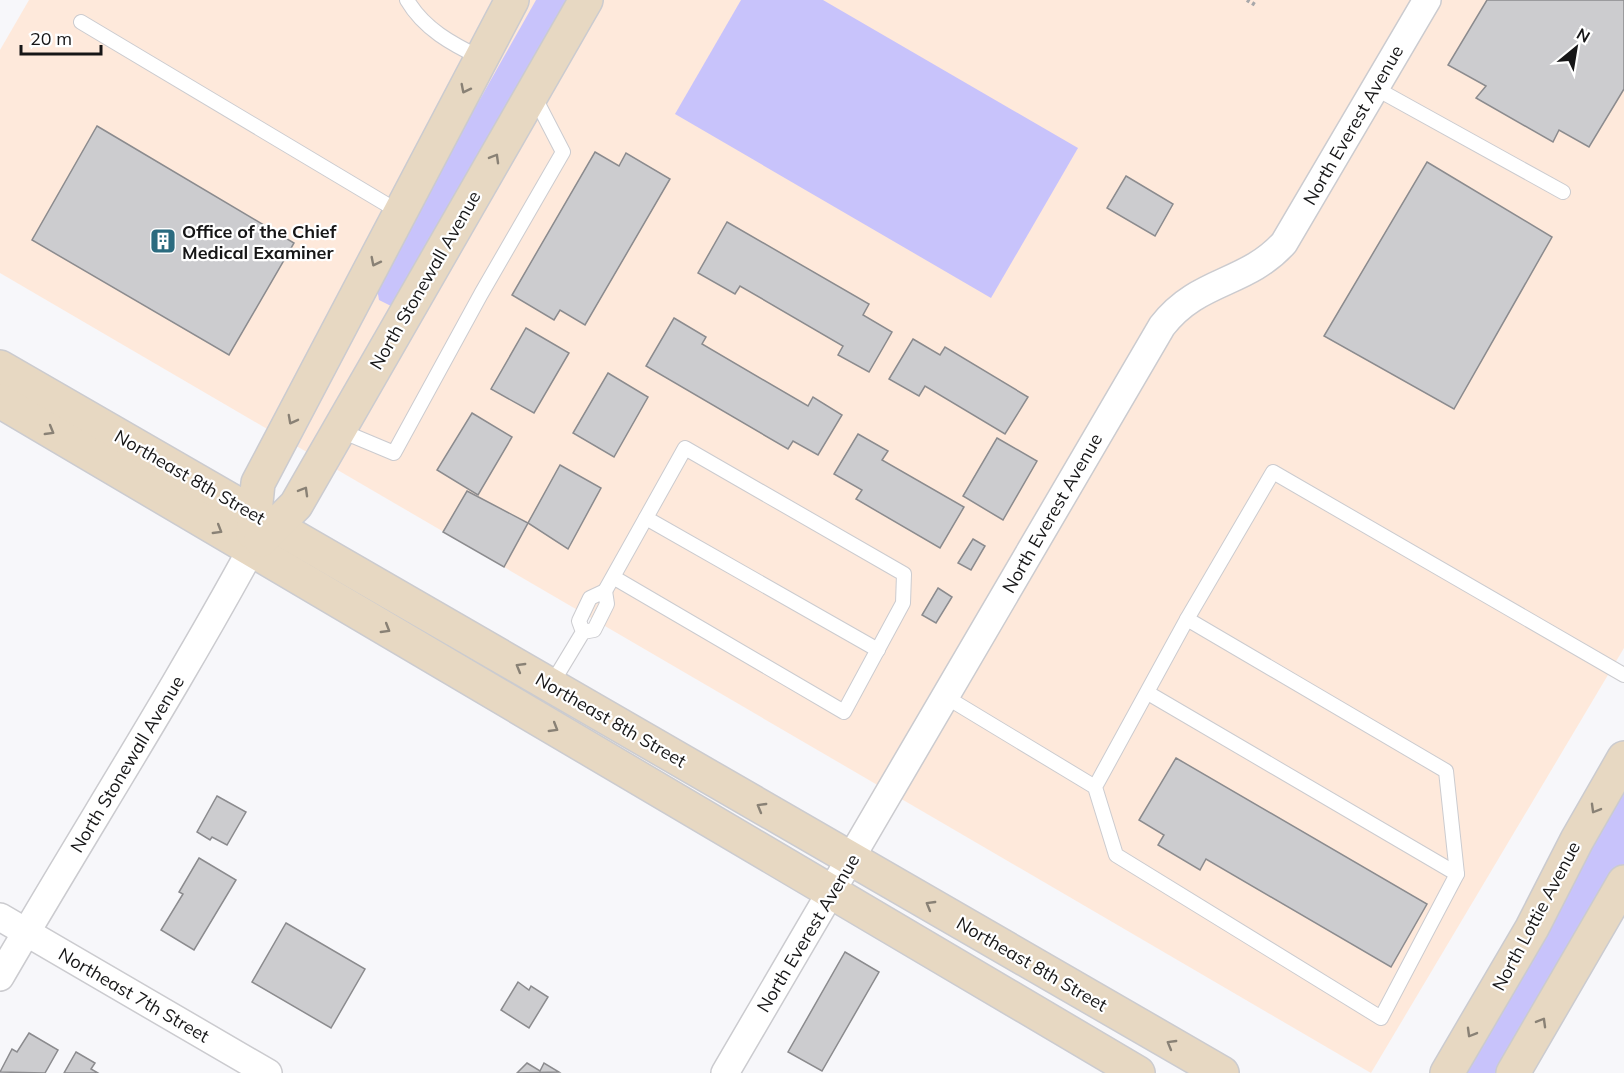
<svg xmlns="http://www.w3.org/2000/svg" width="1624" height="1073" font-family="Mulish,sans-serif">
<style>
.education{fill:#fee9db}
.green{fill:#c8c3fb}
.building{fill:#cccccf;stroke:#8b8b8e;stroke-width:1.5}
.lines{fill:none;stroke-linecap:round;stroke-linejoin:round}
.service-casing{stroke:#cbcbcf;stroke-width:16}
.minor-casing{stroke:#cbcbcf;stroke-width:30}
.secondary-casing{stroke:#cbcbcf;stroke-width:36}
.path{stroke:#a8a8aa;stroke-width:4;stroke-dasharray:3 3;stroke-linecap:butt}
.service{stroke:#fff;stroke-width:14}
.minor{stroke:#fff;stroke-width:27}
.secondary{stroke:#e7d8c2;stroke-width:33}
.oneway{stroke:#898175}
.labels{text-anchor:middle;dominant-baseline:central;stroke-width:4.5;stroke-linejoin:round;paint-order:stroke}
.street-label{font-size:18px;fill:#161617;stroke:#fff}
.poi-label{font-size:18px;font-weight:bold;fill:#161617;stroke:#fff;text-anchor:start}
</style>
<rect width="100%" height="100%" fill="#f7f7fa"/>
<polygon class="education" points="29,0 1624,0 1624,648 1371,1073 0,273 0,50"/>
<g class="green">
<polygon points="536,0 569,0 391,306 379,300 376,283"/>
<polygon points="741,0 823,0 1078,148 991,298 675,114"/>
<polygon points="1624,777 1624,867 1505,1073 1464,1073"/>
</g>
<g class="building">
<polygon points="1487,0 1624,0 1624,89 1589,147 1559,130 1553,142 1476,98 1486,86 1448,65"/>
<polygon points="97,126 294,243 229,355 32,240"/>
<polygon points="595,152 619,166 626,153 670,179 585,325 560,310 554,320 512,295"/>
<polygon points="1427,162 1552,237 1454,409 1324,336"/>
<polygon points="1126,176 1173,204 1155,236 1107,208"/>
<polygon points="727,222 869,304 863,315 892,332 869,372 838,355 843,346 740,286 735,294 698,273"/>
<polygon points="674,318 706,337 702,344 808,406 813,397 842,415 818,455 793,441 788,449 646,366"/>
<polygon points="526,328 569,353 534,413 491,389"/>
<polygon points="913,339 940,355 945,347 1028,397 1005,434 925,386 919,396 889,379"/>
<polygon points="608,373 648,397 614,457 573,433"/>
<polygon points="472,413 512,437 478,495 437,470"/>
<polygon points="858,434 888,451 882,460 964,507 940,548 856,499 862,490 834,474"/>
<polygon points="997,438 1037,461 1003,520 963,496"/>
<polygon points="560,465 601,488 568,549 528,523"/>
<polygon points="467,491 528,523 504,567 443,532"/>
<polygon points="973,539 985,546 971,570 958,563"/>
<polygon points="938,588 952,597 936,623 922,615"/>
<polygon points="1176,758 1427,904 1391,967 1206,859 1200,870 1158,845 1164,835 1139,820"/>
<polygon points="217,796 246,812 227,845 212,837 210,840 197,832"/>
<polygon points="199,858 236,880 194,950 161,930 183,894 179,892"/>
<polygon points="286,923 365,969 331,1028 252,982"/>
<polygon points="845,952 879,972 822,1071 788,1052"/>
<polygon points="518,982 529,990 531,986 548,997 529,1028 501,1010"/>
<polygon points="29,1033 58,1050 45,1073 0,1072 12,1049 17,1052"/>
<polygon points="76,1052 95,1063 91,1069 98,1073 64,1073"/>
<polygon points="527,1063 540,1071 544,1063 559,1072 517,1073"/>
</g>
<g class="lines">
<defs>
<g id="service">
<path d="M407 0C424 29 452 44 481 58"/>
<polyline points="81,22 401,213"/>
<polyline points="1375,88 1563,192"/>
<polyline points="339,430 394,453 481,294 563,152 534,96"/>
<polyline points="646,518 878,650"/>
<polyline points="605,591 685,448 904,574 903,603 844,712 613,577"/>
<polyline points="1187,619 1273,472 1624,675"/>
<polyline points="551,685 583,632 594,630 607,604 605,591 590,598 579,621 583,632"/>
<polyline points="1148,693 1457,874"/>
<polyline points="946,697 1095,787 1116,855 1381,1018 1457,874 1446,771 1187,619 1095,787"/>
</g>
<g id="minor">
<polyline points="0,917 268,1073"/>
<path d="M0 977C83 834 172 695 251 550"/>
<path d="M725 1073 1162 326C1198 279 1246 285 1284 243L1427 0"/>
</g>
<g id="secondary">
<polyline points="0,367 1222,1073"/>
<polyline points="0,401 1138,1073"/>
<polyline points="253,533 258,483 512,0"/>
<polyline points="261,540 296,505 586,0"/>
<polyline points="1447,1073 1532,928 1577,840 1624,758"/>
<polyline points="1513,1073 1624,882"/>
</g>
</defs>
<use href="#service" class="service-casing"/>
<use href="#minor" class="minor-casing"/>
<use href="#secondary" class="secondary-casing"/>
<polyline class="path" points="1247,0 1257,6"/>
<use href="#service" class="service"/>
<use href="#minor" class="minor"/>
<use href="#secondary" class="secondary"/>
</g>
<defs><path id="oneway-chevron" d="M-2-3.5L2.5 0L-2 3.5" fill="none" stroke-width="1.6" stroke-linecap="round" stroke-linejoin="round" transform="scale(1.5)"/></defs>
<g class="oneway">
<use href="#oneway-chevron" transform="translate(465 89) rotate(117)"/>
<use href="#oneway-chevron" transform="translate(495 158) rotate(-60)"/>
<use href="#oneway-chevron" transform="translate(375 262) rotate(117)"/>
<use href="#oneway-chevron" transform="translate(292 420) rotate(118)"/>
<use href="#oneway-chevron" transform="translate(50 431) rotate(30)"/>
<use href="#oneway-chevron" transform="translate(304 491) rotate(-60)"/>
<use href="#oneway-chevron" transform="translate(218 530) rotate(31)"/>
<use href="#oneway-chevron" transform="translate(386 629) rotate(31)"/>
<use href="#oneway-chevron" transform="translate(520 667) rotate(-150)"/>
<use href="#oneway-chevron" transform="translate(554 728) rotate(31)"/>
<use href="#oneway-chevron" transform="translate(761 807) rotate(-150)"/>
<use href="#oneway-chevron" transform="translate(1595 809) rotate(120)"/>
<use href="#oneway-chevron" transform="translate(930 905) rotate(-150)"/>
<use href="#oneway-chevron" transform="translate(1542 1022) rotate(-60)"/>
<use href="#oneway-chevron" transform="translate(1471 1033) rotate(120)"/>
<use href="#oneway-chevron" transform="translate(1171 1044) rotate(-150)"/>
</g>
<defs>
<symbol id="building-square" viewBox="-11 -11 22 22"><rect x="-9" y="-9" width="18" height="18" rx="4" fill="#2b6b7f" stroke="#fff"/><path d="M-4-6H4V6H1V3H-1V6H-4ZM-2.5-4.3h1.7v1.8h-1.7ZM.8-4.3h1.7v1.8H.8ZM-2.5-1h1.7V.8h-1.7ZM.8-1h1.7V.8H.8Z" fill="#fff"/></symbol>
</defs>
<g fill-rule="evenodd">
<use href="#building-square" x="148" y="226" width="30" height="30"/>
</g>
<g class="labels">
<g class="street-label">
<text transform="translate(1353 125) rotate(-60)">North Everest Avenue</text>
<text transform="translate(425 280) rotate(-60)">North Stonewall Avenue</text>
<text transform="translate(190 477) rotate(30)">Northeast 8th Street</text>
<text transform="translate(1052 513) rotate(-60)">North Everest Avenue</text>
<text transform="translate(611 720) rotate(30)">Northeast 8th Street</text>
<text transform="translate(127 764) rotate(-59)">North Stonewall Avenue</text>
<text transform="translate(1536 916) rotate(-62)">North Lottie Avenue</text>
<text transform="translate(808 933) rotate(-59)">North Everest Avenue</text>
<text transform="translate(1032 964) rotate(30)">Northeast 8th Street</text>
<text transform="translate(134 995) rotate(30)">Northeast 7th Street</text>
</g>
<g class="poi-label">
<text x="182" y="231">Office of the Chief<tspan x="182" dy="21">Medical Examiner</tspan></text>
</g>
</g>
<g transform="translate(1576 48) rotate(30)" stroke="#ffffff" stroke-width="4.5" paint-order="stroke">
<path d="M0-4.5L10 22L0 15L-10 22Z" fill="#161617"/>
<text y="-9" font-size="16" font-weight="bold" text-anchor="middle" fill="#161617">N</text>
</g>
<path d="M21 45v9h80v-9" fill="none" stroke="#161617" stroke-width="3"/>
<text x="30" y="45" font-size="18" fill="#161617" stroke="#ffffff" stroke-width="4.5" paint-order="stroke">20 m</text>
</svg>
